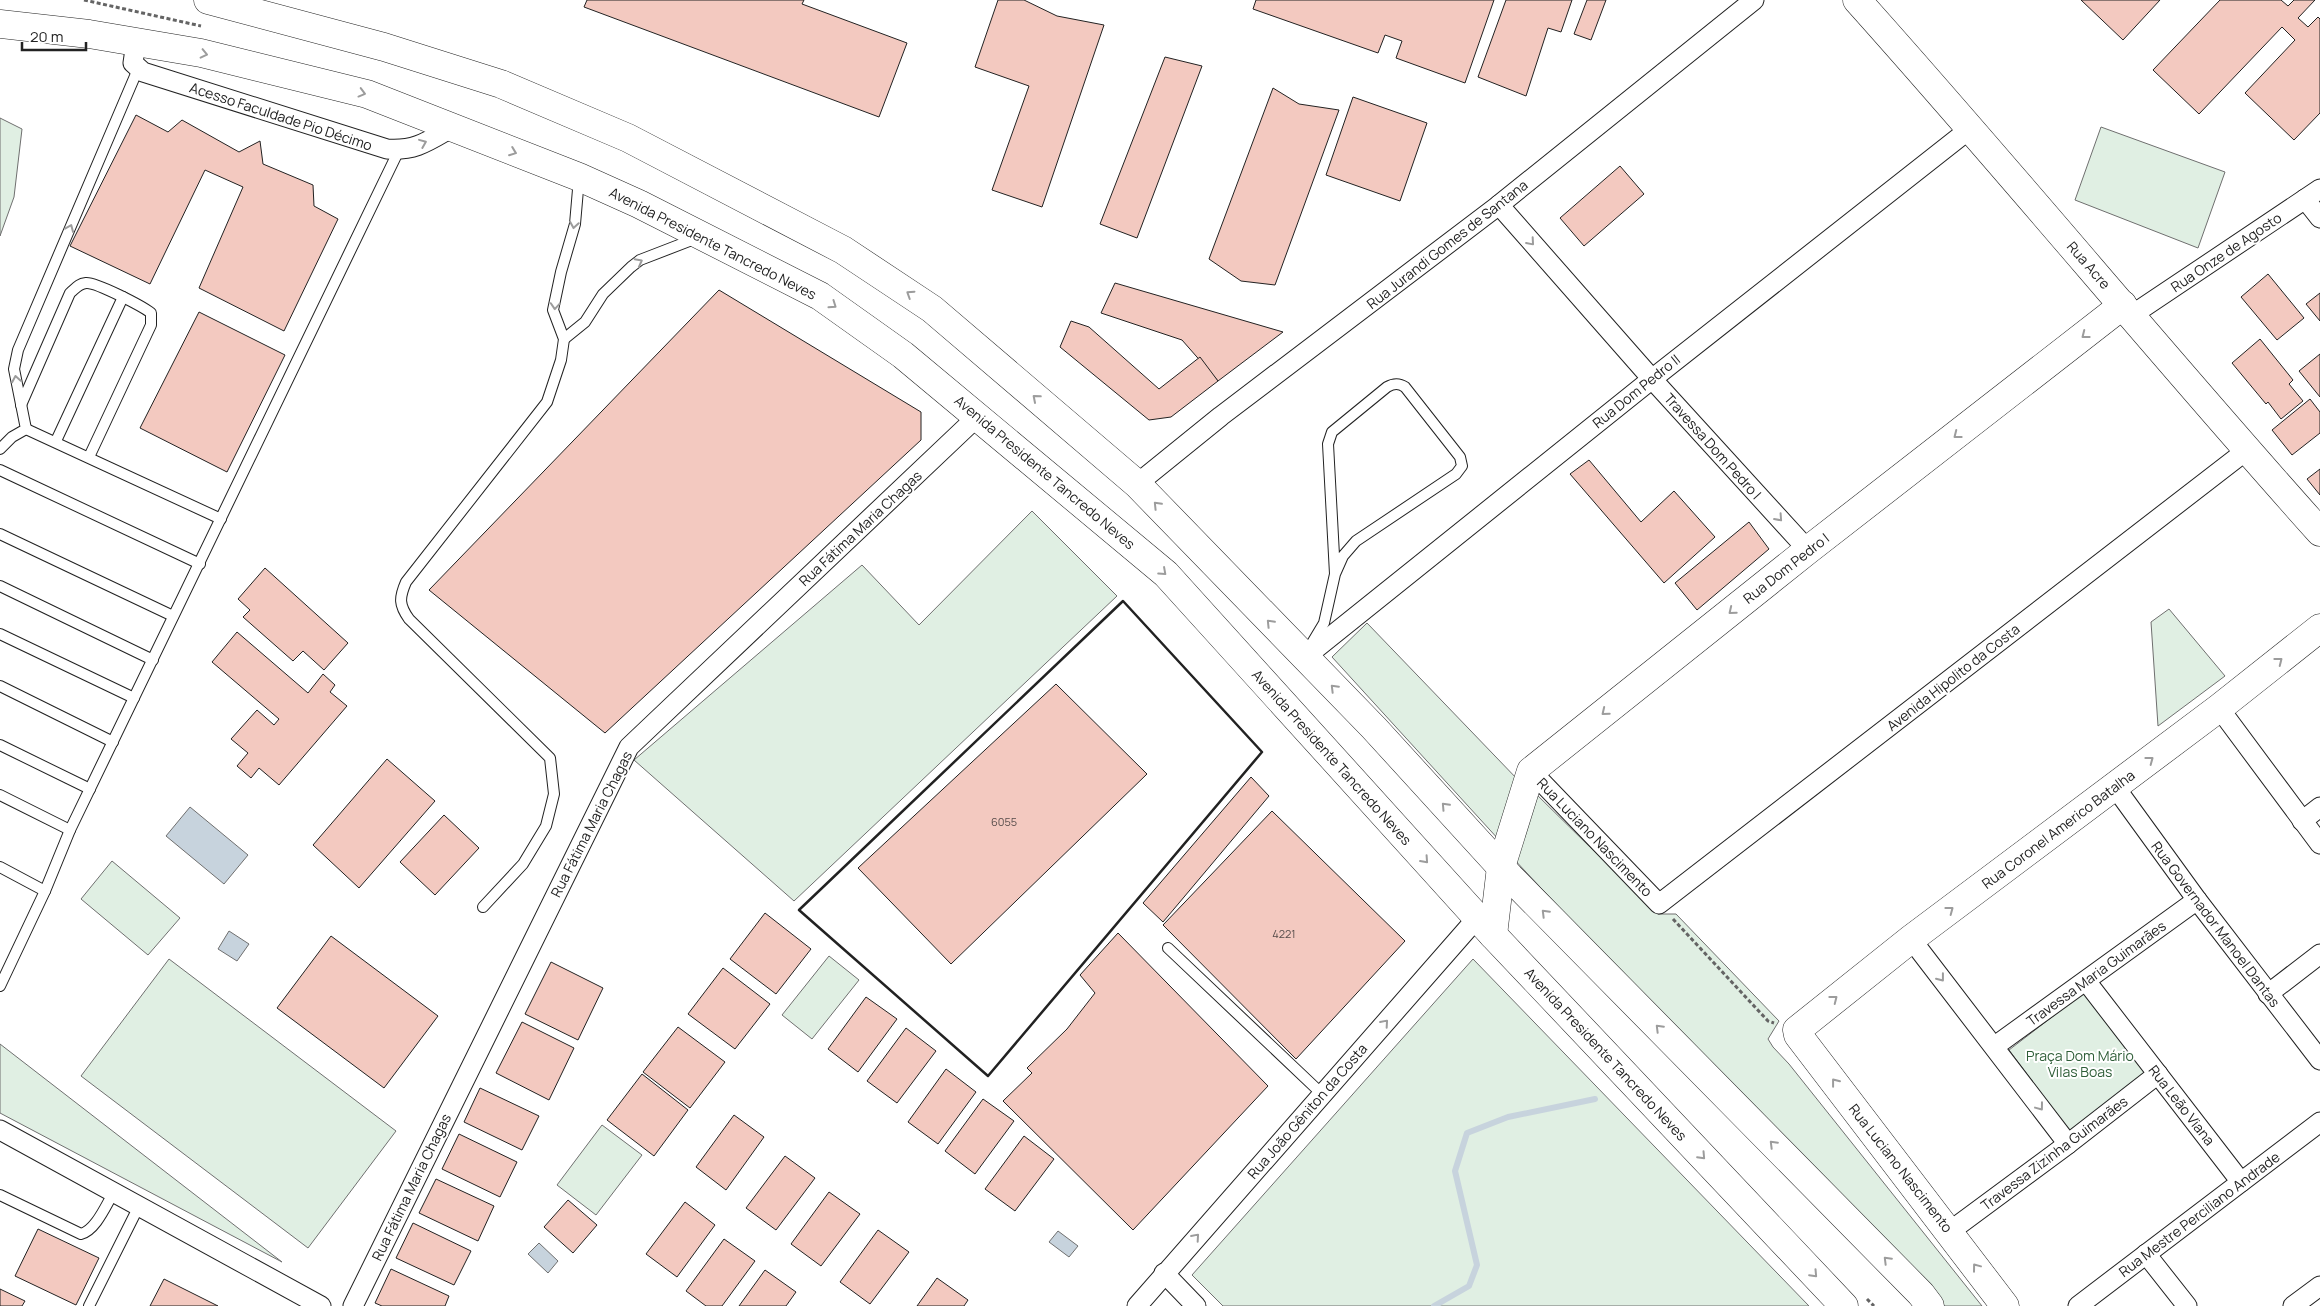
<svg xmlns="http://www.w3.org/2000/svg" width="2320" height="1306" font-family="Manrope,sans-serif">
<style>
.green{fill:#e0efe3;stroke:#6f6f6f}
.water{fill:#c7d3dd;stroke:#6f6f6f}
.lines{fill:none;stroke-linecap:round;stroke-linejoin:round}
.stream{stroke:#c7d3dd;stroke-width:6}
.building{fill:#f3c9c0;stroke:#222}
.lane-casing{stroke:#222;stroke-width:12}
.street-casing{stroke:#222;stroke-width:21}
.secondary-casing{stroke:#222;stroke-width:29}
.primary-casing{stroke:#222;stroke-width:29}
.path{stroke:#646464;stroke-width:3;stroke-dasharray:4 2.5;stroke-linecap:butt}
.lane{stroke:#fff;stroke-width:10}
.street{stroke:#fff;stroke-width:19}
.secondary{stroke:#fff;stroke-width:28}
.primary{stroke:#fff;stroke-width:28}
.wall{stroke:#222;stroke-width:2.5}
.oneway{stroke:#9c9c9c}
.labels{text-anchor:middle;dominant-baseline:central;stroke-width:4;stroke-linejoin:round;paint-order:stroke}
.number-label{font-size:11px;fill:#564c4a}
.street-label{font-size:14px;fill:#222;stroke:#fff}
.park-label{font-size:14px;fill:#2f5e38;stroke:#fff}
</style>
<rect width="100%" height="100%" fill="#fff"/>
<g class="green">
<polygon points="0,118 22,129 14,197 0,236"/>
<polygon points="2101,127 2225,172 2198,248 2075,200"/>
<polygon points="1032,511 1117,596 794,901 634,760 862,565 919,625"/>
<polygon points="2169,609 2225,676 2158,726 2151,622"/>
<polygon points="1367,623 1520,782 1500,841 1332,657"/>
<polygon points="1531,789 1658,914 1676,914 1779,1021 1768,1039 1773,1047 1789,1064 1982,1306 1932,1306 1511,856"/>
<polygon points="112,861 180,918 148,955 81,899"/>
<polygon points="829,956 859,980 812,1039 782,1015"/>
<polygon points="169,959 396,1131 308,1248 81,1076"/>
<polygon points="1473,959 1809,1306 1223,1306 1192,1275"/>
<polygon points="2087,990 2152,1076 2073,1136 2009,1050"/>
<polygon points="0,1044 282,1262 0,1113"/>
<polygon points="602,1125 642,1155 596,1215 557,1185"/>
</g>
<g class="water">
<polygon points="190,807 248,855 224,884 166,836"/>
<polygon points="229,931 249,944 237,961 218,949"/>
<polygon points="1058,1231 1078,1246 1069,1257 1049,1242"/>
<polygon points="539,1243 558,1261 548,1273 528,1254"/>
</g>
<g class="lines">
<polyline class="stream" points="1434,1306 1469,1286 1477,1265 1455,1171 1467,1133 1508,1117 1595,1099"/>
</g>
<g class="building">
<polygon points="587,0 804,0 802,4 907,43 879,117 584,7"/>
<polygon points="998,0 1024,0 1057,16 1104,25 1042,207 992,190 1029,86 975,67"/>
<polygon points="1256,0 1494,0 1465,83 1396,58 1402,41 1385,35 1378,53 1253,9"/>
<polygon points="1506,0 1572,0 1561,32 1548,28 1526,96 1478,77"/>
<polygon points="1587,0 1606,0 1591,40 1574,34"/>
<polygon points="2081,0 2160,0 2123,40"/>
<polygon points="2220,0 2281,0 2288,6 2294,0 2315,0 2298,18 2308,27 2318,17 2320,19 2320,113 2294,140 2245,93 2295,40 2282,27 2199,114 2153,70"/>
<polygon points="1165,57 1202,66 1137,238 1100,224"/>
<polygon points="1273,88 1299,104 1339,110 1275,285 1241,281 1209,259"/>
<polygon points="1353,97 1427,123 1400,201 1326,175"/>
<polygon points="136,115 168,132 182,120 239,152 260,141 263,164 313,185 314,206 338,219 284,331 199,288 243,187 205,170 150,284 70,246"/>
<polygon points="1620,166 1644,194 1584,246 1560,218"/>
<polygon points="2268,274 2304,318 2277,340 2241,297"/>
<polygon points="1115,283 1283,332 1218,381 1182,340 1101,313"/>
<polygon points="719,290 921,412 921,440 605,733 429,590"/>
<polygon points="2320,293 2320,321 2306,304"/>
<polygon points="199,312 285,355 227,472 140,428"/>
<polygon points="1071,321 1089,327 1159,389 1200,357 1218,381 1171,417 1149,420 1060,347"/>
<polygon points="2260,339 2293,380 2289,384 2303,401 2281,419 2268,402 2266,404 2232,363"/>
<polygon points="2320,354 2320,397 2299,371"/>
<polygon points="2310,399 2320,412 2320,433 2292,455 2272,430"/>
<polygon points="1589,460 1641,522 1674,491 1715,537 1664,583 1570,474"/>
<polygon points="2320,469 2320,495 2307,479"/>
<polygon points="1749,522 1769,549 1697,610 1675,583"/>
<polygon points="265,568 348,643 324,670 303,651 293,661 243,617 250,610 238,599"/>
<polygon points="237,632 308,693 323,674 335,685 330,692 347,706 279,785 259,768 251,778 237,766 248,753 231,739 257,710 274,725 279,719 212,662"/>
<polygon points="1056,684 1147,774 951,964 858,868"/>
<polygon points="387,759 435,801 359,888 313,845"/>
<polygon points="1251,777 1269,796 1163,922 1143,903"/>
<polygon points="1272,811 1405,941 1296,1059 1163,925"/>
<polygon points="444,815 479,848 435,895 400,862"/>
<polygon points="765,913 811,949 776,994 730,959"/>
<polygon points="1118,933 1268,1086 1133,1230 1003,1101 1032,1073 1027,1068 1067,1029 1095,993 1080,975"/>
<polygon points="331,936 438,1016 384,1088 277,1008"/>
<polygon points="551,962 603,988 578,1040 525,1014"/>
<polygon points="723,968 770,1004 735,1049 688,1014"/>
<polygon points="866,997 897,1019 858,1072 828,1049"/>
<polygon points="522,1022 574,1048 549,1100 496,1073"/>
<polygon points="678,1027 725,1062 690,1108 643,1072"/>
<polygon points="906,1028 936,1051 897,1103 867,1081"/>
<polygon points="946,1069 976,1092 938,1144 908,1122"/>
<polygon points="642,1074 688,1110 654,1156 607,1120"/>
<polygon points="480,1088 539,1116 522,1150 464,1122"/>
<polygon points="983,1099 1014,1121 975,1174 945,1151"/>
<polygon points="734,1115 764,1137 726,1190 696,1167"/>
<polygon points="459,1134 517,1162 500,1197 442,1169"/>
<polygon points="1024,1136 1054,1159 1015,1211 985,1189"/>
<polygon points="785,1156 815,1178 776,1230 746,1208"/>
<polygon points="436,1179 494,1206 478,1241 419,1213"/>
<polygon points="829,1192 860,1214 821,1266 791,1244"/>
<polygon points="568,1200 597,1225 573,1253 544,1227"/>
<polygon points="685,1202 715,1225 677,1277 646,1254"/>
<polygon points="413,1223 471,1251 454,1285 396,1258"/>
<polygon points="38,1229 99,1258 76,1305 15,1276"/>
<polygon points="878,1230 909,1252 870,1304 840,1282"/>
<polygon points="724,1239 755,1261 722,1306 706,1306 686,1291"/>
<polygon points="391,1269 449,1296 445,1306 382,1306 375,1303"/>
<polygon points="765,1270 796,1292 786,1306 739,1306"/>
<polygon points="937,1278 968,1300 964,1306 917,1306"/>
<polygon points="164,1279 218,1306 150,1306"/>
<polygon points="0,1289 25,1301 22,1306 0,1306"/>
</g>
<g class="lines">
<defs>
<g id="lane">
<polyline points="564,339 585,322 603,294 631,267 640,260 697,238"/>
<path d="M21 405 70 293C76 288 78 284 86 283 96 282 142 306 151 313V325L89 457"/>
<polyline points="26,429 221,519"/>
<polyline points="56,441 123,297"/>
<polyline points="0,449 12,437 26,429 14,369 18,350 138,69"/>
<polyline points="0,470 200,564"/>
<polyline points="0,534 173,616"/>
<polyline points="0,586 153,660"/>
<polyline points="0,634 134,698"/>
<path d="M1309 648 1324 623 1335 574 1343 556 1356 541 1456 474 1462 466 1460 457 1405 387C1399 383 1394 383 1387 387L1332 432 1328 444 1335 574"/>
<polyline points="0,686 113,742"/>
<polyline points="0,745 90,789"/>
<polyline points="0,795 70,830"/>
<polyline points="0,867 45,891 70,830 399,150"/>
<path d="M483 907 523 864 546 826 554 794 550 758 409 619C399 605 399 598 406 582L547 402 561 360 564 339 553 310 561 272 575 224 579 178"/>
<polyline points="1168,948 1322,1094"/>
<polyline points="0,986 45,891"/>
<path d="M0 1195 81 1234C96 1230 106 1205 114 1192"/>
<polyline points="89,1306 139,1206"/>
</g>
<g id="street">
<path d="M136 42 133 63 143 72 387 149C415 151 427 142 451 128"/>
<polyline points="2305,199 2320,218"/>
<polyline points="1499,205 1652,379 1808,550"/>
<polyline points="2132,315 2320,189"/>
<polyline points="1137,484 1221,416 1499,205 1754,0"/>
<polyline points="1304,658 1652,379 1971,128"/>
<polyline points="2219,708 2320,844"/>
<polyline points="1531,771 1659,904 2247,450"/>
<polyline points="2115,787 2197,900 2320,1060"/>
<polyline points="2302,821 2320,807"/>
<polyline points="1911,939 2068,1144"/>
<polyline points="2086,981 2241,1182"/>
<polyline points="2268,994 2320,954"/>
<polyline points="1995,1046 2197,900"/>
<polyline points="0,1130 321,1306"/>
<polyline points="1949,1232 2068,1144 2158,1074"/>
<polyline points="2146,1254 2187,1306"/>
<polyline points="1164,1273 1196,1306"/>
<polyline points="353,1306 629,747 978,416"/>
<polyline points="1137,1306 1477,918"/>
<polyline points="2078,1306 2320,1122"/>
<polyline points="2293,1306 2320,1286"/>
</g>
<g id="secondary">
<path d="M1857 0C2014 175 2163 357 2320 532"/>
<polyline points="1501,867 1531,771 1808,550 2123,305"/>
<polyline points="2005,1306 1798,1035 1797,1030 1911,939 2219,708 2320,628"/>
</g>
<g id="primary">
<polyline points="208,0 384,47 501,84 628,138 843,250 932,309 1137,484 1374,728 1510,877 1921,1294 1930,1306"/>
<polyline points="0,24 89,34 201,53 367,94 579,177 639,204 820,296 903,355 1166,574 1493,935 1844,1306"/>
<polyline points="1493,935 1501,867"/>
</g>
</defs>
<use href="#lane" class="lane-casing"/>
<use href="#street" class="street-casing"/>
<use href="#secondary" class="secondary-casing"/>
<use href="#primary" class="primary-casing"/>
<g class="path">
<polyline points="84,0 201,26"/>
<polyline points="1673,919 1768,1021 1774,1023"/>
<polyline points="1867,1299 1874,1306"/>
</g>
<use href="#lane" class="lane"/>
<use href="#street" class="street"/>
<use href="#secondary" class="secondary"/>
<use href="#primary" class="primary"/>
<polygon class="wall" points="1123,601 1262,752 988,1076 799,910"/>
</g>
<defs><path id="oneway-chevron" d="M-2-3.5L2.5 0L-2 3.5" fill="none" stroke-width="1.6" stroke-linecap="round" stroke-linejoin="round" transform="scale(1.25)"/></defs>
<g class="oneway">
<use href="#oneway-chevron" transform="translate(204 54) rotate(13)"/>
<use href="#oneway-chevron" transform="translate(362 93) rotate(15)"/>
<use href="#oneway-chevron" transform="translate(423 143) rotate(-22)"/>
<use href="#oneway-chevron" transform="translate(513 152) rotate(21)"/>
<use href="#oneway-chevron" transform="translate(574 225) rotate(99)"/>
<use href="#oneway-chevron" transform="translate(70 228) rotate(-67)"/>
<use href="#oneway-chevron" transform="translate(1531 242) rotate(49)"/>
<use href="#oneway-chevron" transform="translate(639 262) rotate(-28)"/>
<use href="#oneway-chevron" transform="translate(910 294) rotate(-147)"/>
<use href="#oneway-chevron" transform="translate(833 305) rotate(35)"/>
<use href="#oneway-chevron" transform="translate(555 306) rotate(94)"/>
<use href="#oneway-chevron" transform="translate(2085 335) rotate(142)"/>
<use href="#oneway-chevron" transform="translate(16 379) rotate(-100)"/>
<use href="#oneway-chevron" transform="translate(1036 398) rotate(-139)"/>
<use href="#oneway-chevron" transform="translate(1957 435) rotate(142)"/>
<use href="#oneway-chevron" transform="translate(1157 505) rotate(-134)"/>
<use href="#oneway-chevron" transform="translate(1779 518) rotate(48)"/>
<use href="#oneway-chevron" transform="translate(1163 572) rotate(42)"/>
<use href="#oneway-chevron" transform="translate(1732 611) rotate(141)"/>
<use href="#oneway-chevron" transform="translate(1270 623) rotate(-134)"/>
<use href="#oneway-chevron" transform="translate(2279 661) rotate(-38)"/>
<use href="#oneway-chevron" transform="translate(1334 688) rotate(-135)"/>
<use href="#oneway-chevron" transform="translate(1605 712) rotate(141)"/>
<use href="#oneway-chevron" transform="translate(2150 760) rotate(-37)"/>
<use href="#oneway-chevron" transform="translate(1445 806) rotate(-133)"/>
<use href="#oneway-chevron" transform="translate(1425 860) rotate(48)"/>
<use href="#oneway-chevron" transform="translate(1950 910) rotate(-37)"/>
<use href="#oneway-chevron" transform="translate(1545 913) rotate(-135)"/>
<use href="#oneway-chevron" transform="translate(1941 978) rotate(52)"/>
<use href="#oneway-chevron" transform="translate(1834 999) rotate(-38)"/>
<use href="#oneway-chevron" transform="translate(1385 1023) rotate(-49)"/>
<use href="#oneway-chevron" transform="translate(1659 1028) rotate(-135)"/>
<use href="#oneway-chevron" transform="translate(1835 1082) rotate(-128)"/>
<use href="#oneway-chevron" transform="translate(2040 1107) rotate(53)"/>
<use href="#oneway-chevron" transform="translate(1773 1144) rotate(-135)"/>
<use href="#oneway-chevron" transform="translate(1702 1156) rotate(47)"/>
<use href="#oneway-chevron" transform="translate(1196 1237) rotate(-49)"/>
<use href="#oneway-chevron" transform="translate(1887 1260) rotate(-135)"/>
<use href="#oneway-chevron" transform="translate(1976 1267) rotate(-127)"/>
<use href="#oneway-chevron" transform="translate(1814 1274) rotate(47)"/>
</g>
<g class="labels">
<g class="number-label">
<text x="1004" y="821">6055</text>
<text x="1284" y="933">4221</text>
</g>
<g class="street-label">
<text transform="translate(281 116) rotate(18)">Acesso Faculdade Pio Décimo</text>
<text transform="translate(713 243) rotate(27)">Avenida Presidente Tancredo Neves</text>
<text transform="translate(1447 244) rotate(-38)">Rua Jurandi Gomes de Santana</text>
<text transform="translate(2226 252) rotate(-34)">Rua Onze de Agosto</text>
<text transform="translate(2089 265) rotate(49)">Rua Acre</text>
<text transform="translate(1636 391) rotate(-39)">Rua Dom Pedro II</text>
<text transform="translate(1713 446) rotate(48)">Travessa Dom Pedro I</text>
<text transform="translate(1045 472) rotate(40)">Avenida Presidente Tancredo Neves</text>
<text transform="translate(860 528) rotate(-43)">Rua Fátima Maria Chagas</text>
<text transform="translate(1786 568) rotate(-38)">Rua Dom Pedro I</text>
<text transform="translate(1953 677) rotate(-38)">Avenida Hipolito da Costa</text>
<text transform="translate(1332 757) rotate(48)">Avenida Presidente Tancredo Neves</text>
<text transform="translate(591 824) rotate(-63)">Rua Fátima Maria Chagas</text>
<text transform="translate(2058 829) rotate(-37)">Rua Coronel Americo Batalha</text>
<text transform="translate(1595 837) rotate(46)">Rua Luciano Nascimento</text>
<text transform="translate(2216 924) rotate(53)">Rua Governador Manoel Dantas</text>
<text transform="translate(2096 973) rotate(-36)">Travessa Maria Guimarães</text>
<text transform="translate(1606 1054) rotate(47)">Avenida Presidente Tancredo Neves</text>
<text transform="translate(2182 1105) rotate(52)">Rua Leão Viana</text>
<text transform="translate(1307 1111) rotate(-49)">Rua João Gêniton da Costa</text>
<text transform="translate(2054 1153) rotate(-37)">Travessa Zizinha Guimarães</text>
<text transform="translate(1901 1168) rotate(52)">Rua Luciano Nascimento</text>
<text transform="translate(411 1187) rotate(-64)">Rua Fátima Maria Chagas</text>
<text transform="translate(2199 1214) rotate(-37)">Rua Mestre Perciliano Andrade</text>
</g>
<g class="park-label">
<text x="2080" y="1055">Praça Dom Mário<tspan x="2080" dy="16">Vilas Boas</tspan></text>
</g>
</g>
<path d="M22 42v8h64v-8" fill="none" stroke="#222222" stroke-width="2.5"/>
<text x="30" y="42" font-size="15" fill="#222222" stroke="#ffffff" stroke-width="4" paint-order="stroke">20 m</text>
</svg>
